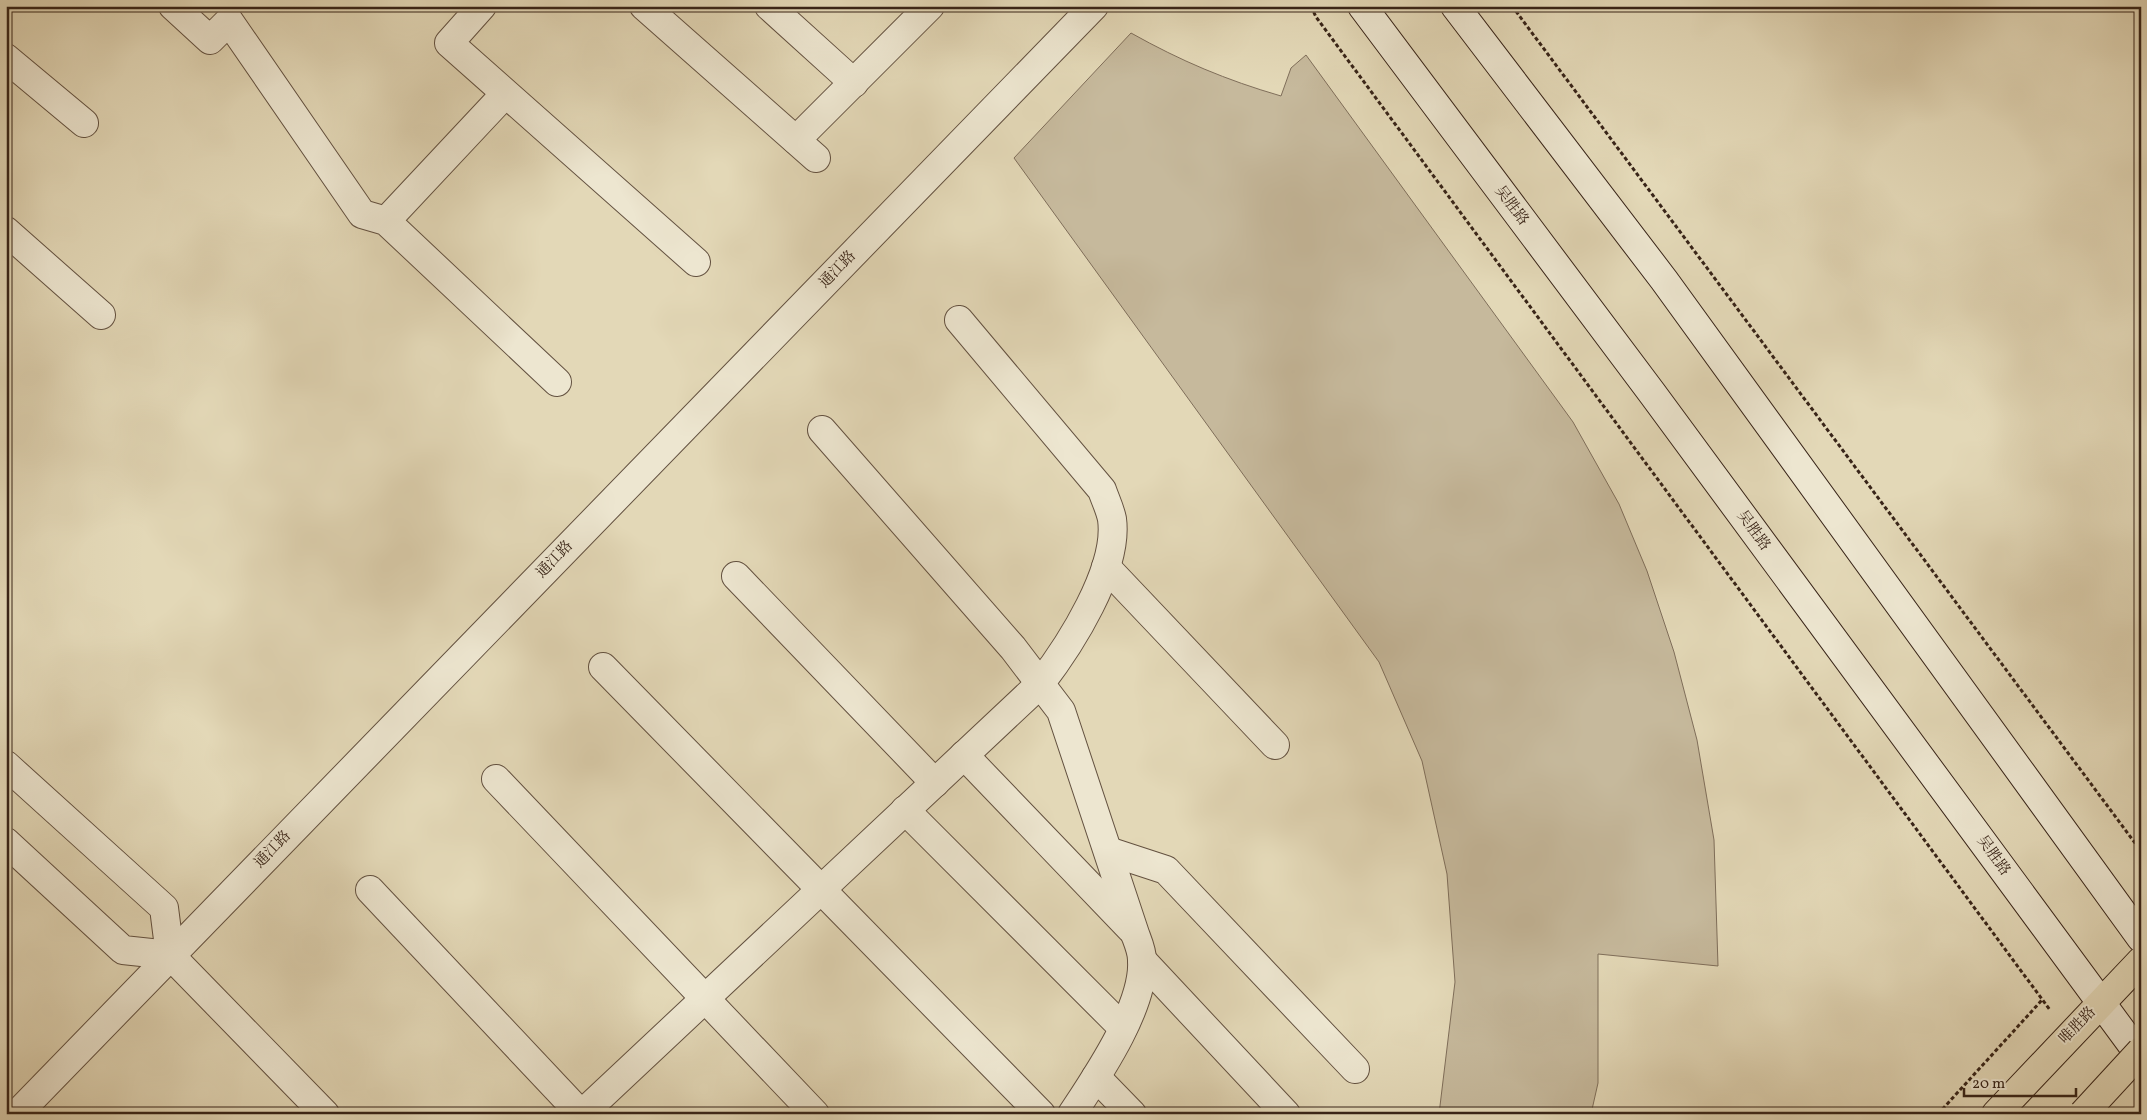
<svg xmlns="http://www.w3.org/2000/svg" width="2147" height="1120" font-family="Vollkorn,'Noto Serif SC',serif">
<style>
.green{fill:#c6b99c;stroke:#7f6e5a}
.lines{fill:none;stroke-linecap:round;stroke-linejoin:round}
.minor-casing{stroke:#635140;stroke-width:30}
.tertiary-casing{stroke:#635140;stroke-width:30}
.secondary-casing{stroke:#382418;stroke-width:30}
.primary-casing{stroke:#382418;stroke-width:30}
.path{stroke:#382418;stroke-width:3;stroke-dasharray:4 2.5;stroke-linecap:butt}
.minor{stroke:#ede6d0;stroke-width:28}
.tertiary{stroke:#ede6d0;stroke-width:28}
.secondary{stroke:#ede6d0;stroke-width:28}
.primary{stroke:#e3d8b7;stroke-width:28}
.primary-bridge-casing{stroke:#382418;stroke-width:30;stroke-linecap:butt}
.primary-bridge{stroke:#e3d8b7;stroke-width:28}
.labels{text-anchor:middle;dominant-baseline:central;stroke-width:4;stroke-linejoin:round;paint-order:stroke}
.street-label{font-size:15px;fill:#382418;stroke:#ede6d0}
</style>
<rect width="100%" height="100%" fill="#e3d8b7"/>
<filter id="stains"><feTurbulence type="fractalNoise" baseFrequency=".004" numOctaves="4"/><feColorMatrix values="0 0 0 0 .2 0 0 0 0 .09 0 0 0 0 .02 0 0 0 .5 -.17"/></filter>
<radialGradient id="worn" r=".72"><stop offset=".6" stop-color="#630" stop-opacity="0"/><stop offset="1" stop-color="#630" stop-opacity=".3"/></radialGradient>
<path class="green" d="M1131 33C1181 61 1226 80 1281 96L1291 68 1306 55 1573 422 1619 504 1647 571 1674 652 1697 740 1714 840 1718 966 1598 954V1083L1591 1114H1439L1455 982 1447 874 1422 761 1379 662 1014 158Z"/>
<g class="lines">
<defs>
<g id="minor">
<polyline points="173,6 210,40 229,21 362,214 386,221 557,382"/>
<polyline points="482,6 449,43 696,262"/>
<polyline points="644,6 816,158"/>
<polyline points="769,6 854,83"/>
<polyline points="6,58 84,123"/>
<polyline points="796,140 930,6"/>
<polyline points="386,221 505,94"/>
<polyline points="6,231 101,315"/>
<path d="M822 430 1013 648 1061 711 1135 934C1138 942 1142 951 1142 960 1145 1006 1097 1076 1072 1114"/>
<polyline points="1106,567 1275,745"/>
<polyline points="736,576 935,783"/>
<polyline points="603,667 1041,1114"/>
<polyline points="964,755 1131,929"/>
<polyline points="6,765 164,908 170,955 325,1114"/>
<polyline points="496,779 815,1114"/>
<polyline points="905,810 1123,1028"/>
<polyline points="6,842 123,950 170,955"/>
<polyline points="1108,851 1166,870 1355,1069"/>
<polyline points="370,890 581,1114"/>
<polyline points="1142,960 1286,1114"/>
<polyline points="1096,1077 1132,1114"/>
<path d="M582 1114 1040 684C1070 645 1119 569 1112 519 1110 509 1105 499 1102 490L959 320"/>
</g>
<polyline id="tertiary" points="17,1114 1094,6"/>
<g id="secondary">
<polyline points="1362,6 1652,393 2141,1057"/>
<polyline points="1455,6 1664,280 2141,938"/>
</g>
<polyline id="primary" points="1996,1114 2141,961"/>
</defs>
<use href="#minor" class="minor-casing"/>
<use href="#tertiary" class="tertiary-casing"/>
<use href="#secondary" class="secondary-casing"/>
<use href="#primary" class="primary-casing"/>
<g class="path">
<polyline points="1311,6 1316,17 2050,1010"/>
<polyline points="1512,6 2141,851"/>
<polyline points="1938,1114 2042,1000"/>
</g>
<use href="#minor" class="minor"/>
<use href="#tertiary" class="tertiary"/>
<use href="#secondary" class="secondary"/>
<use href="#primary" class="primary"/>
<defs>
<polyline id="primary-bridge" points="2083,1114 2141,1051"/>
</defs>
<use href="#primary-bridge" class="primary-bridge-casing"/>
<use href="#primary-bridge" class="primary-bridge"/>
</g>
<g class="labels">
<g class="street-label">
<text transform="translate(1511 206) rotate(53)">吴胜路</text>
<text transform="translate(838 270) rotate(-46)">通江路</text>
<text transform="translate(1753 531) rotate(54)">吴胜路</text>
<text transform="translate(555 560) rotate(-46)">通江路</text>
<text transform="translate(273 850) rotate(-46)">通江路</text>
<text transform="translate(1993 856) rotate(54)">吴胜路</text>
<text transform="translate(2078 1026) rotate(-46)">唯胜路</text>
</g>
</g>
<rect width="2147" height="1120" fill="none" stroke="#e3d8b7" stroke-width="25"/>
<rect x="8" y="8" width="2132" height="1105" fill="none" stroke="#382418" stroke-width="2.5"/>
<rect x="12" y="12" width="2122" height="1095" fill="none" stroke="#382418"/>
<path d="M1964 1088v8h112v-8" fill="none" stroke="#382418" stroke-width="2.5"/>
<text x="1972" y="1088" font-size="15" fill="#382418" stroke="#ede6d0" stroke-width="4" paint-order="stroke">20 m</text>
<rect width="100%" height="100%" filter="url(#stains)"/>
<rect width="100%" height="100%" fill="url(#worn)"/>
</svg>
